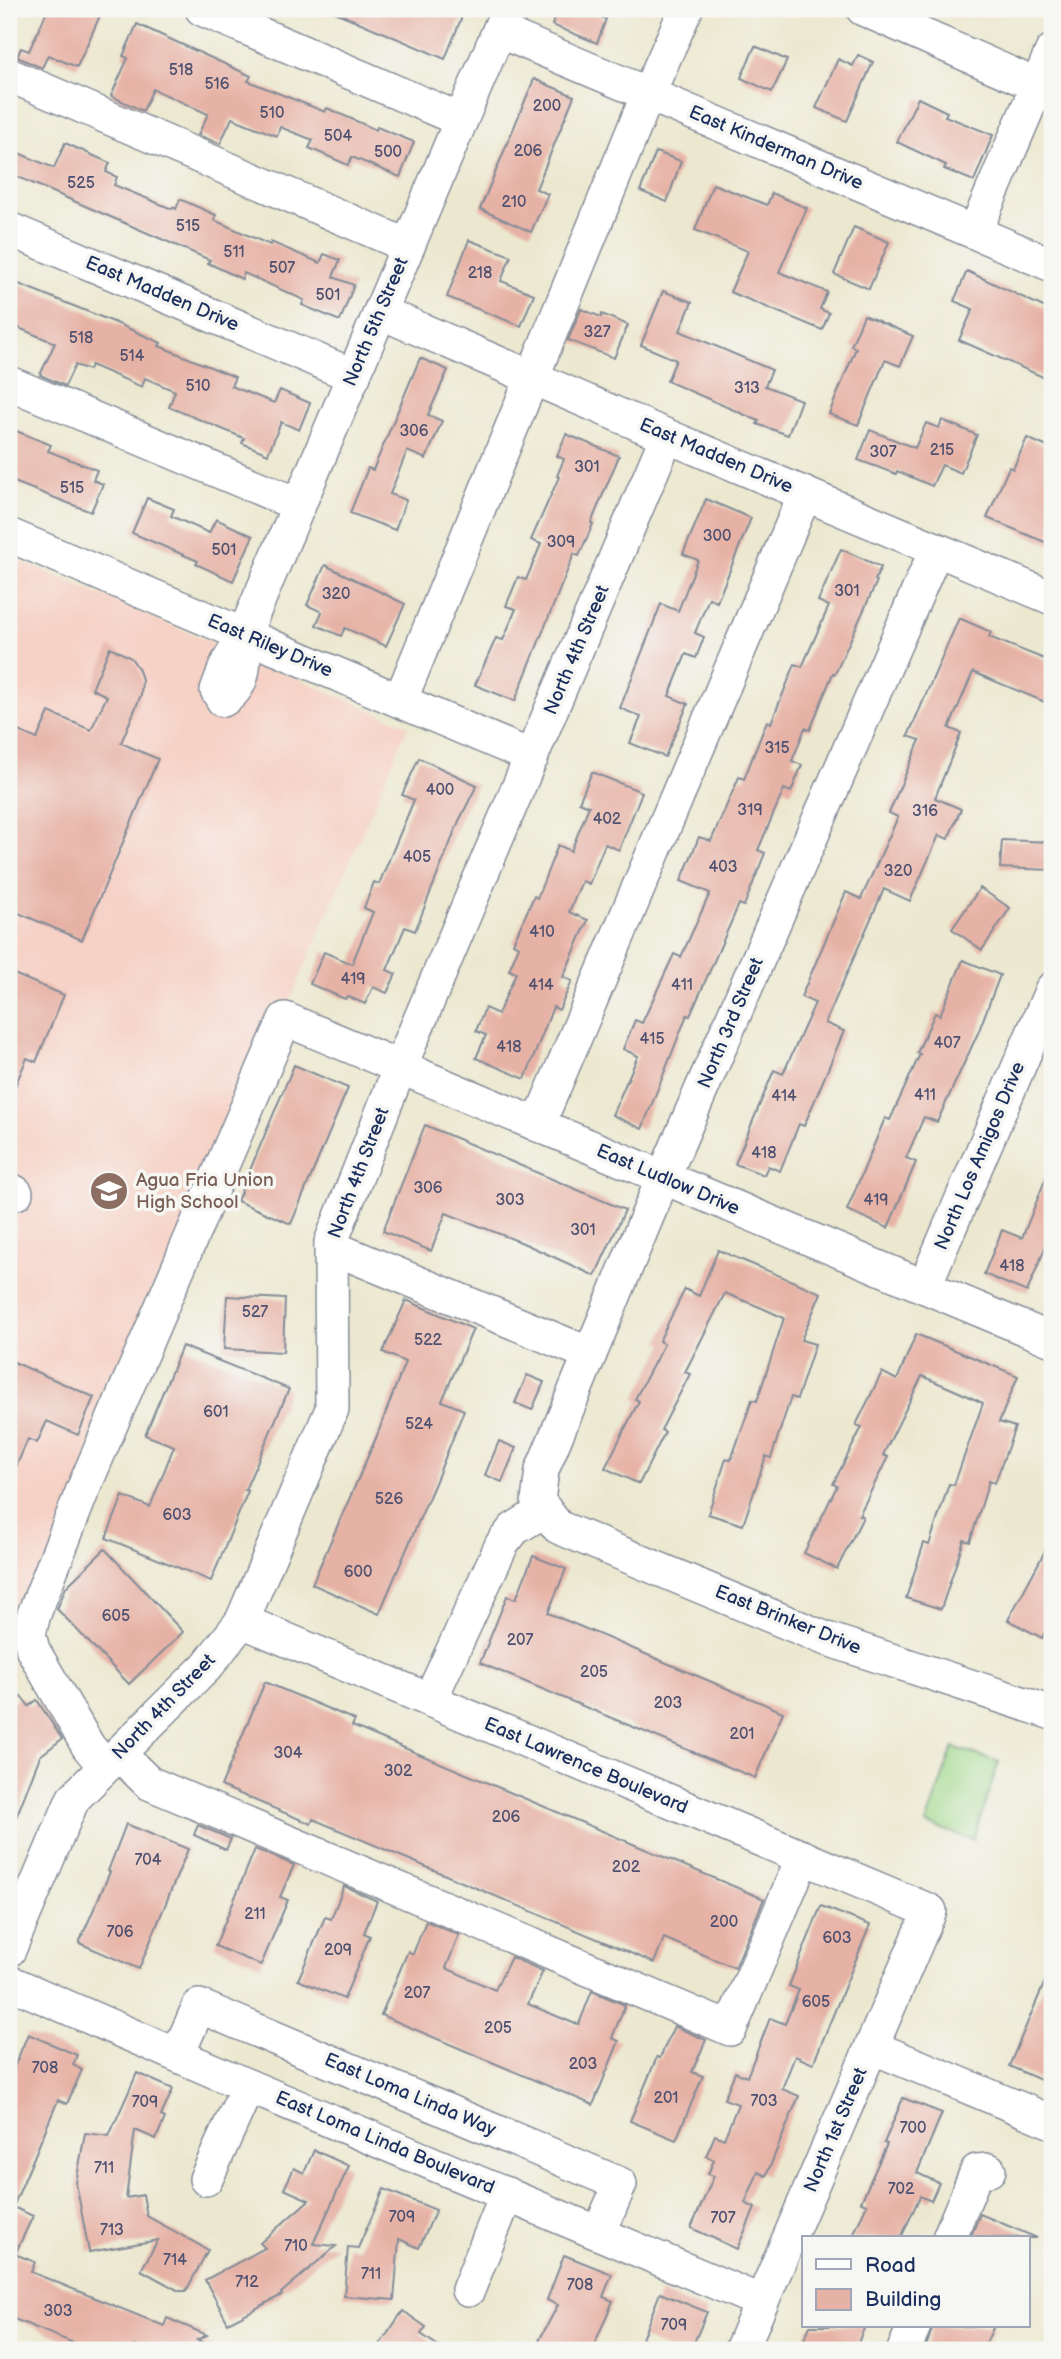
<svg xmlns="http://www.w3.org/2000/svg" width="1061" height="2359" font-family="'Balsamiq Sans',sans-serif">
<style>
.built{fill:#f6d1c6}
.green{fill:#a1d98b;stroke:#5e8474;stroke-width:2}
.building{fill:#e7b2a6}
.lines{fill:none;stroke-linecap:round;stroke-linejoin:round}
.minor-casing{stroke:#848c97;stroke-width:36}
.minor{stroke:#fff;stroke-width:33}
.labels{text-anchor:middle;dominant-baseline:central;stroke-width:7;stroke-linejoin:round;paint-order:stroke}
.number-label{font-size:16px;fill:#4e5070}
.street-label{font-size:19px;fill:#1b2f5e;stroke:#f6f6f2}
.education-label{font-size:19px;fill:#785e54;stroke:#f6f6f2;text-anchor:start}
</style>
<rect width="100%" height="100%" fill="#f6f6f2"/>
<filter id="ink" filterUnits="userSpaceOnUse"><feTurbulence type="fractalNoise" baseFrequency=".0143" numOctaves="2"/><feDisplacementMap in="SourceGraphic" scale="14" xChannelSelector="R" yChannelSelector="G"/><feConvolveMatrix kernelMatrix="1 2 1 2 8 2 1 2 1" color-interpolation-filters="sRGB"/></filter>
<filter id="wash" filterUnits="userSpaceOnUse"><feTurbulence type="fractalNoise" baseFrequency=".00686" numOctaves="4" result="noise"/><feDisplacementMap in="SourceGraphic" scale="28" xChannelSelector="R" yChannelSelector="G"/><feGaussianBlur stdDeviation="1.57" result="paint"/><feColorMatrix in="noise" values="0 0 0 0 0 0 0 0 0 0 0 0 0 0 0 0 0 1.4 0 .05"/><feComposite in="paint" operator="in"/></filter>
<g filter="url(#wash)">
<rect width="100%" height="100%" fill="#ece8d0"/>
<polygon class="built" points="9,556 408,726 9,1656"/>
<polygon class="green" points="953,1747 999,1762 973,1840 926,1824"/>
<g id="blocks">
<g class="building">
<polygon points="48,9 103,9 77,67 48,55 42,68 17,57 21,48 29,51"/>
<polygon points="328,9 413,9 430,16 433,9 465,9 445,59"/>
<polygon points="559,9 592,9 591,13 606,19 597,43 552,25"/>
<polygon points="137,24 251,76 248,81 325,112 327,108 376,130 377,127 414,142 400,177 352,157 348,165 309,148 313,140 280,127 277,136 232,118 220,144 198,135 208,114 153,89 143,111 111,96 128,58 123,56"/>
<polygon points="755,46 787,60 772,92 741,78"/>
<polygon points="858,55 873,62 847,121 816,108 838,59 853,66"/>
<polygon points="534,79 574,96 536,189 548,194 531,232 480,209"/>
<polygon points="918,98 947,112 945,116 993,135 974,181 944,169 946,165 897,142"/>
<polygon points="65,143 110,163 106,172 117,177 114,185 172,209 173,207 176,209 180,199 216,215 214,220 270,245 271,242 320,263 324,254 340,260 333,277 354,285 340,321 302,305 304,300 244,273 242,279 208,263 210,260 9,173 9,149 54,168"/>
<polygon points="656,152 681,161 667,202 640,191"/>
<polygon points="713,184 767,205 772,193 807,208 779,272 827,292 820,309 829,313 822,330 730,292 748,251 695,230"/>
<polygon points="854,227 889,242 869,289 834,274"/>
<polygon points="469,240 511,256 501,281 534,294 521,326 447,297"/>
<polygon points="967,271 1052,311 1052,381 959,340 973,309 954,301"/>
<polygon points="9,280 121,325 161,343 159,346 235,377 231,386 274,403 280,390 310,403 299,430 281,422 268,454 242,443 244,438 169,407 175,391 145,378 142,387 91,365 89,370 75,365 65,386 40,375 55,343 9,324"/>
<polygon points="663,291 692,302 680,331 772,370 765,386 801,400 788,435 757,424 759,421 667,381 676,360 641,345"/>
<polygon points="581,309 601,317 602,314 628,325 614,358 568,340"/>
<polygon points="864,315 913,336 900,366 885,360 858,425 829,414 856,348 851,346"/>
<polygon points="420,358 448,370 428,415 442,421 426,459 407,451 390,494 406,500 395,530 350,513 368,468 373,470"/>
<polygon points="942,420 977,435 961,473 942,465 932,486 897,471 896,474 858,460 870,430 915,448 926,423 939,428"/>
<polygon points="9,428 51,445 48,451 97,470 93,480 103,484 91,512 9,480"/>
<polygon points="566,434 619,456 591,523 593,524 579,556 574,554 515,701 475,685 496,638 503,640 516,609 506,606 518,577 526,580 541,544 531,540 559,477 557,476 564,459 557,456"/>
<polygon points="1027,438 1052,449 1052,545 987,518 1009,467 1013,469"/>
<polygon points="147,498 174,509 171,516 209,533 216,519 253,536 233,581 196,564 198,561 132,533"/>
<polygon points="706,499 751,518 717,602 709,598 695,633 704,637 696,658 686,654 669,696 688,704 665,757 630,743 641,717 620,708 661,604 678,611 698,560 683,554"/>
<polygon points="841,549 881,567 875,580 877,581 835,674 833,673 810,730 805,728 792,761 802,765 791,792 784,789 758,850 765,853 744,906 739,904 690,1016 687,1015 642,1129 612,1115 638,1056 623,1049 635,1020 642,1023 674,954 681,957 710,893 681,881 699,837 711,841 739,777 744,779 767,721 771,723 795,664 802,667 829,606 818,601"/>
<polygon points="325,565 405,604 386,646 345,628 341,636 316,625 322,612 307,605"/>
<polygon points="959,618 991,632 989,637 1052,662 1052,705 973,672 949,728 961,733 935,798 961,809 948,839 939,835 910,901 884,889 825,1023 844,1031 804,1126 799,1124 780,1171 768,1166 764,1175 735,1164 774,1070 783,1074 815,1003 801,997 846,892 861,899 898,817 889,813 920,740 908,736"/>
<polygon points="110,647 131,658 138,668 142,679 141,695 121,743 158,759 82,940 9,909 9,727 37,739 49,712 91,730 107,696 92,689"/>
<polygon points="419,758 477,785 459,821 415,931 405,927 387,970 396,974 387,993 373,987 365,1004 347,996 345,999 310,984 324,952 352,964 373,912 364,908 374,882 379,884 414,800 402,795"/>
<polygon points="592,772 642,792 619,850 605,844 589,884 582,881 569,912 588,920 563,977 572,981 559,1010 553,1007 525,1079 476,1058 486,1035 476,1031 485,1008 498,1014 516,973 509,970 519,946 513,943 534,896 537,898 558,845 571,851 589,806 579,802"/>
<polygon points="1002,840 1052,842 1052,870 1000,868"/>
<polygon points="980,888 1010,908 982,950 952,929"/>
<polygon points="963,960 1000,975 978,1033 937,1122 924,1117 906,1158 916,1162 888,1228 847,1210 885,1118 890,1120 920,1054 917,1053 935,1013 940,1015"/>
<polygon points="9,972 64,995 36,1062 27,1058 9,1100"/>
<polygon points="294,1065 348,1088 291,1224 237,1201"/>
<polygon points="425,1125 625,1210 595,1276 523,1243 446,1213 431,1251 383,1231"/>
<polygon points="1051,1165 1052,1231 1027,1292 984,1274 1002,1230 1022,1238"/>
<polygon points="718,1250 821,1293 801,1340 815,1344 797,1399 791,1397 771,1458 766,1456 743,1525 708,1514 726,1459 731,1460 752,1400 757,1401 784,1318 762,1308 725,1293 685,1372 690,1374 661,1430 665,1432 639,1484 605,1468 639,1401 635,1399 664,1344 659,1341 685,1289 699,1296"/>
<polygon points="227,1296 285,1299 283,1352 224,1349"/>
<polygon points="406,1300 473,1329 442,1401 464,1410 435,1483 379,1614 312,1584 376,1438 405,1362 383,1352"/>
<polygon points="916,1334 1018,1376 999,1422 1015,1427 995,1483 989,1481 970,1542 964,1540 941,1609 906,1598 924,1543 929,1545 949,1484 954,1485 983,1403 959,1392 922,1376 883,1455 888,1457 859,1515 863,1517 837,1569 804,1553 837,1486 833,1484 862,1427 856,1425 882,1372 897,1380"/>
<polygon points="182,1346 289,1389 245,1490 248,1491 211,1581 106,1538 123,1496 150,1507 174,1446 145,1435"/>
<polygon points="9,1360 94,1397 78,1435 47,1421 37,1443 28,1439 9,1483"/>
<polygon points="527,1375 544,1382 532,1410 515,1403"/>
<polygon points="499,1441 516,1448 502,1482 485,1475"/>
<polygon points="1052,1538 1052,1619 1042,1638 1008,1620"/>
<polygon points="105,1549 183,1632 129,1684 57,1609 66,1587"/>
<polygon points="533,1556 566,1569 548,1613 783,1712 755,1778 480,1663 507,1596 516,1599"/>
<polygon points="265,1682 355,1720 352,1726 764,1899 735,1968 664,1938 654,1963 313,1819 311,1824 221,1786"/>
<polygon points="21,1696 29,1706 37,1700 62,1739 40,1756 10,1833 9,1706"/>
<polygon points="126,1824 188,1849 139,1969 79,1943 110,1872 108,1871"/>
<polygon points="198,1825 231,1839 226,1850 194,1835"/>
<polygon points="255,1849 294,1865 280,1897 288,1900 261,1965 215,1946"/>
<polygon points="344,1886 377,1901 364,1933 370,1936 344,1999 298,1980 325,1917 331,1919"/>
<polygon points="821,1906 870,1925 813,2064 795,2056 782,2089 799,2096 766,2176 758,2172 745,2203 755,2208 737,2249 691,2228 714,2176 708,2174 714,2160 706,2156 715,2135 724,2139 738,2104 724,2099 735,2072 747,2077 770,2018 785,2024 799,1990 789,1986"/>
<polygon points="426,1921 459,1935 446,1968 495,1990 511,1957 543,1971 528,2004 573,2023 579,2024 592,1991 625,2005 612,2038 619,2041 593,2105 381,2015 408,1951 413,1954"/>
<polygon points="1052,1965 1052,2085 1009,2066"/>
<polygon points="674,2026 706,2040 692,2072 703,2076 676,2140 630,2121 657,2057 660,2058"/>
<polygon points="28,2034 77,2055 73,2065 82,2070 67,2104 58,2100 13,2207 33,2216 15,2254 35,2262 31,2272 164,2326 167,2318 207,2335 197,2340 219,2350 147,2350 135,2346 133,2350 91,2350 9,2317 9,2079"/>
<polygon points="137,2073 173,2089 161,2116 165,2118 156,2139 135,2130 126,2198 143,2195 147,2216 208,2250 186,2291 179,2291 141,2270 158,2240 89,2252 76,2183 85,2133 109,2136"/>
<polygon points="903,2098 942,2113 917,2173 939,2183 931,2201 920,2196 901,2238 852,2238 867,2204 861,2202 887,2144 884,2143"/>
<polygon points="314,2150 349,2166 313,2244 336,2246 281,2293 282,2295 228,2323 205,2280 265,2248 260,2243 309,2200 284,2189 294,2168 304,2173"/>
<polygon points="384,2189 436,2210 419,2248 399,2239 394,2300 344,2296 348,2247 358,2248"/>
<polygon points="980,2214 1037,2238 970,2238"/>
<polygon points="564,2255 612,2274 603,2297 613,2301 592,2350 534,2350 558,2305 547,2300"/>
<polygon points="660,2293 707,2312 691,2350 671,2350 642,2339"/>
<polygon points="403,2311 426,2327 421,2334 444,2350 376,2350"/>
<polygon points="810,2326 865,2326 855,2350 799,2350"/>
<polygon points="933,2326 994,2326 983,2350 925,2350"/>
</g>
</g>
</g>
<g filter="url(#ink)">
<use href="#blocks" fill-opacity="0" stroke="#848c97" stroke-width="2"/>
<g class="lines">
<defs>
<g id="minor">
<polyline points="202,9 461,120"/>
<polyline points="863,9 1052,92"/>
<polyline points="499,31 1052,265"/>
<polyline points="9,75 408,246"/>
<polyline points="9,229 354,376"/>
<polyline points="975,232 1052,51"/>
<polyline points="380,312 667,436 1052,598"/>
<polyline points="9,383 299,505"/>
<polyline points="9,535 532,757"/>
<polyline points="936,550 663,1178 542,1470 538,1501 558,1527 824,1638 1052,1713"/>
<path d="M244 635C244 661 247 685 223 700L217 690 226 666 244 635 508 9"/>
<polyline points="400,701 648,94 686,9"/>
<polyline points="538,1125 805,494"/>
<polyline points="9,1189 16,1193"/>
<polyline points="331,1247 590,1354"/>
<polyline points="925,1285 1052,989"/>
<polyline points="242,1621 930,1911 741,2350"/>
<polyline points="430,1700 502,1544 514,1529 545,1510"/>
<polyline points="119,1754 149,1783 730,2029 803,1857"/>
<polyline points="105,1767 88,1746 33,1650 29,1634 34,1614 82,1492 285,1019 1052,1340"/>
<polyline points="9,1950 73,1799 207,1666 242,1621 332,1409 331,1242 400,1067 667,436"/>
<polyline points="9,1982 248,2086 762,2302"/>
<polyline points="872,2047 1052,2122"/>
<polyline points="178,2054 199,2006 620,2184 599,2233"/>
<polyline points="206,2179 248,2086"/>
<polyline points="949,2238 977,2171 989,2170"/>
<polyline points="468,2290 507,2194"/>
<polyline points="904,2350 914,2326"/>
</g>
</defs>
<use href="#minor" class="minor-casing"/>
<use href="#minor" class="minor"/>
</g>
</g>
<defs>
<symbol id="school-disc" viewBox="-11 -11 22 22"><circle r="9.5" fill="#8d6e63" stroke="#f6f6f2"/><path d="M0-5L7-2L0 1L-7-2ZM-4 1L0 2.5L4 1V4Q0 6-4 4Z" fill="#fff"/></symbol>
</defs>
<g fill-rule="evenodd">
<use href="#school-disc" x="87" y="1169" width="44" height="44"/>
</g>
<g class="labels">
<g class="number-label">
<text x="181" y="70">518</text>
<text x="217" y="84">516</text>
<text x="547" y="106">200</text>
<text x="272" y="113">510</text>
<text x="338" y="136">504</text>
<text x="528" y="151">206</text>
<text x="388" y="152">500</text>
<text x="81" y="183">525</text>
<text x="514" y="202">210</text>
<text x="188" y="226">515</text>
<text x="234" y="252">511</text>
<text x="282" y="268">507</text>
<text x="480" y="273">218</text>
<text x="328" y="295">501</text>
<text x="597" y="332">327</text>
<text x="81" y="338">518</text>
<text x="132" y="356">514</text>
<text x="198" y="386">510</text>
<text x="747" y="388">313</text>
<text x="414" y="431">306</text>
<text x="942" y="450">215</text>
<text x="883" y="452">307</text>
<text x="587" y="467">301</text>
<text x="72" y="488">515</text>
<text x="717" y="536">300</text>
<text x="561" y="542">309</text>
<text x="224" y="550">501</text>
<text x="847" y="591">301</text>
<text x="336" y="594">320</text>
<text x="777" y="748">315</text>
<text x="440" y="790">400</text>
<text x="750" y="810">319</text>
<text x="925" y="811">316</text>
<text x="607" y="819">402</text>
<text x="417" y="857">405</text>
<text x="723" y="867">403</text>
<text x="898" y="871">320</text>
<text x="542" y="932">410</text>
<text x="353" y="979">419</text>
<text x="541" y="985">414</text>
<text x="682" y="985">411</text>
<text x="652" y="1039">415</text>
<text x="947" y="1043">407</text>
<text x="509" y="1047">418</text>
<text x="925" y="1095">411</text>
<text x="784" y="1096">414</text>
<text x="764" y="1153">418</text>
<text x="428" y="1188">306</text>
<text x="510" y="1200">303</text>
<text x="876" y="1200">419</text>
<text x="583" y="1230">301</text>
<text x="1012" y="1266">418</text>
<text x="255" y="1312">527</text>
<text x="428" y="1340">522</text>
<text x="216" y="1412">601</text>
<text x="419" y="1424">524</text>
<text x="389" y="1499">526</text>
<text x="177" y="1515">603</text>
<text x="358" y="1572">600</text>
<text x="116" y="1616">605</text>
<text x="520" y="1640">207</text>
<text x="594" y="1672">205</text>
<text x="668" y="1703">203</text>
<text x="742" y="1734">201</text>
<text x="288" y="1753">304</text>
<text x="398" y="1771">302</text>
<text x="506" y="1817">206</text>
<text x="148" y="1860">704</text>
<text x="626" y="1867">202</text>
<text x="255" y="1914">211</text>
<text x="724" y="1922">200</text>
<text x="120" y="1932">706</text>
<text x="837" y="1938">603</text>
<text x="338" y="1950">209</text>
<text x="417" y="1993">207</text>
<text x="816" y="2002">605</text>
<text x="498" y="2028">205</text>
<text x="583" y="2064">203</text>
<text x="45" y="2068">708</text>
<text x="666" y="2098">201</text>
<text x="764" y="2101">703</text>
<text x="145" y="2102">709</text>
<text x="913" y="2128">700</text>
<text x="104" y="2168">711</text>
<text x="901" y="2189">702</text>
<text x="402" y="2217">709</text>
<text x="723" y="2218">707</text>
<text x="112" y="2230">713</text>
<text x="296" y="2246">710</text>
<text x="175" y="2260">714</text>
<text x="371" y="2274">711</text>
<text x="247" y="2282">712</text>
<text x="580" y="2285">708</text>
<text x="58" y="2311">303</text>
<text x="674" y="2325">709</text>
</g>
<g class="street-label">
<text transform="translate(776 148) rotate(23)">East Kinderman Drive</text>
<text transform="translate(162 294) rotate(23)">East Madden Drive</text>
<text transform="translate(376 322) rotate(-67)">North 5th Street</text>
<text transform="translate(716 456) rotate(23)">East Madden Drive</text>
<text transform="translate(270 646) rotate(23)">East Riley Drive</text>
<text transform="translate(577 650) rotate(-67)">North 4th Street</text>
<text transform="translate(731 1023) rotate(-67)">North 3rd Street</text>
<text transform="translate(980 1156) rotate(-67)">North Los Amigos Drive</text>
<text transform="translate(359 1173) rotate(-69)">North 4th Street</text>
<text transform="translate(668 1180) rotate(23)">East Ludlow Drive</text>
<text transform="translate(788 1620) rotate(22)">East Brinker Drive</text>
<text transform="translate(164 1707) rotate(-46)">North 4th Street</text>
<text transform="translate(586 1766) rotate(23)">East Lawrence Boulevard</text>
<text transform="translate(410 2095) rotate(23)">East Loma Linda Way</text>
<text transform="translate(836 2130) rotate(-67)">North 1st Street</text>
<text transform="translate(385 2143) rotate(23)">East Loma Linda Boulevard</text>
</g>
<g class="education-label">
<text x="136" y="1180">Agua Fria Union<tspan x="136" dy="22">High School</tspan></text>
</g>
</g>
<rect width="1061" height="2359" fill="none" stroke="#f6f6f2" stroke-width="35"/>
<rect x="802" y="2236" width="228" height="91" fill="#f6f6f2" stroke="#9ea6b7" stroke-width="2"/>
<rect x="816" y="2259" width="35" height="10" fill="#ffffff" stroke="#9ea6b7" stroke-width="2"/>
<text x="865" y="2272" font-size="21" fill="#1b2f5e">Road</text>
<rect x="816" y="2289" width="35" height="21" fill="#e7b2a6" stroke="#9ea6b7" stroke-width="2"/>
<text x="865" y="2306" font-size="21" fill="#1b2f5e">Building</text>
</svg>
